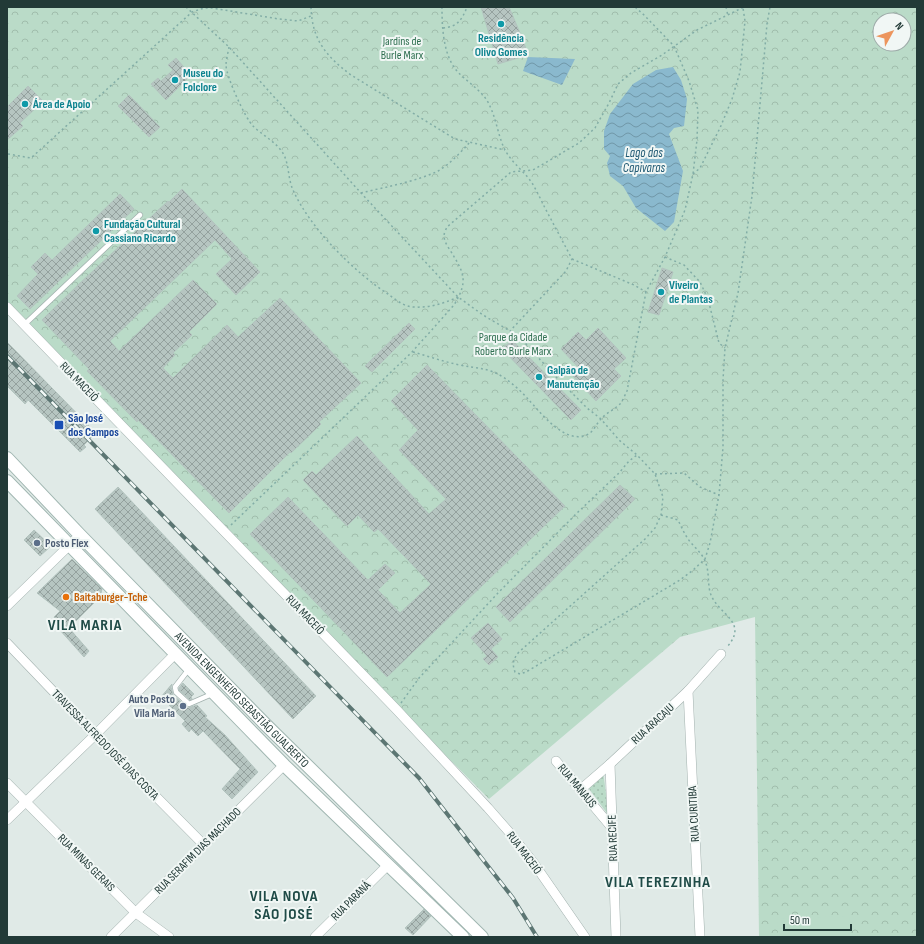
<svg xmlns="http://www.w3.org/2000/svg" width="924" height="944" font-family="'Sofia Sans Condensed',sans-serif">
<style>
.grass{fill:url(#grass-dots)}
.park{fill:url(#park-crowns);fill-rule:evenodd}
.pitch{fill:#badbc8}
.water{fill:url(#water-waves)}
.building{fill:url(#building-cross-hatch);stroke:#b3c4bf}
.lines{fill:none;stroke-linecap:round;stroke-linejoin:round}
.service-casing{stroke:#a3b2af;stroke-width:6}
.minor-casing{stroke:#a3b2af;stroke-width:10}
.secondary-casing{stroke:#a0b6b1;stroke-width:14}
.path{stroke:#82ada6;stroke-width:1.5;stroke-dasharray:2 3;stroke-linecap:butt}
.service{stroke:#fff;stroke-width:4.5}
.minor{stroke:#fff;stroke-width:9}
.secondary{stroke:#fff;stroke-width:12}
.rail-casing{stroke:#5c7673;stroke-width:4}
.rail{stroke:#f1f7f5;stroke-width:2.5;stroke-dasharray:8;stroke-linecap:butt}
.culture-dot{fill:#0f9aa8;stroke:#f1f7f5;stroke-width:1.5}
.transit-dot{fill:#1a4fb4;stroke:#f1f7f5;stroke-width:1.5}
.service-dot{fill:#5c6f8a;stroke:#f1f7f5;stroke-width:1.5}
.food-dot{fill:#e8710a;stroke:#f1f7f5;stroke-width:1.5}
.labels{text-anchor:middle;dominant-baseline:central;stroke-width:4;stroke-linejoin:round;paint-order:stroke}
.culture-label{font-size:12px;font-weight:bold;fill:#0d838f;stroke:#f1f7f5;text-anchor:start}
.park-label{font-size:12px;fill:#2e6f50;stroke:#f1f7f5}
.street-label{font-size:12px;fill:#223a37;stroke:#f1f7f5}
.transit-label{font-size:12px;font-weight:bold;fill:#164399;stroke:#f1f7f5;text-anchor:start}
.service-label{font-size:12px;font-weight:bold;fill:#4e5e75;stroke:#f1f7f5;text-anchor:start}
.food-label{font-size:12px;font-weight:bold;fill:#c56008;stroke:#f1f7f5;text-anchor:start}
.water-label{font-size:13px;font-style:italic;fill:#1f5973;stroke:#f1f7f5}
.district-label{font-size:16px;font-weight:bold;letter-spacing:1px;fill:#1f4b47;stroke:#f1f7f5}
</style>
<defs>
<pattern id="grass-dots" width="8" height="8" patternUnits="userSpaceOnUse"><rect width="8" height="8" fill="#badbc8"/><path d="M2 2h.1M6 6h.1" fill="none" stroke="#a0bdac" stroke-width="1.8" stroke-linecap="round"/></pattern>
<pattern id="park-crowns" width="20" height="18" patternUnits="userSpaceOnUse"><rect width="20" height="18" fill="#badbc8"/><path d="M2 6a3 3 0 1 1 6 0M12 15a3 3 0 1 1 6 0" fill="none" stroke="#a0bdac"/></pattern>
<pattern id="water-waves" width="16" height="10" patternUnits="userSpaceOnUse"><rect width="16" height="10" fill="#8ab9ce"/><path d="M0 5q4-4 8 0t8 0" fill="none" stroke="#7097a8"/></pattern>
<pattern id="building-cross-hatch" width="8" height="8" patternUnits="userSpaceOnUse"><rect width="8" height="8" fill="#b6c5c1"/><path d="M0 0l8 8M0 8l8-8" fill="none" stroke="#94a19e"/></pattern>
</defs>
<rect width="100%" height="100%" fill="#e0eae7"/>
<polygon class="grass" points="603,771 609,816 587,786"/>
<path class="park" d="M7 7H917V937H759L755 617 680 637 489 799 227 535 7 304ZM880 20H904V44H880Z"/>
<polygon class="pitch" points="849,916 850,937 778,937 777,919"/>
<g class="water">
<polygon points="528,57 575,59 562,85 523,71"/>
<polygon points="673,67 681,80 687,99 684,126 674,128 669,134 683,171 674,222 665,231 636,208 623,186 610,176 607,163 610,156 604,149 604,131 610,114 633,84 656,70"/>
</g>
<g class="building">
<polygon points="481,7 509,7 523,40 528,55 498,64"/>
<polygon points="176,58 191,75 166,100 151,84 158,78 161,81 173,70 168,65"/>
<polygon points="28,86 43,101 20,123 23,126 7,140 7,107"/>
<polygon points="129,95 160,127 149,137 118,106"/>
<polygon points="182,189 260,272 236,295 216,274 232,259 215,240 110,341 119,351 193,280 217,304 189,332 192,335 173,353 175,355 163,368 173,378 227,325 238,337 280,298 361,383 319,422 321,424 291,453 290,452 229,513 138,420 137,422 87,371 89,369 42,320 80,283 168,201 169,202"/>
<polygon points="120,194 134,209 30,309 17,296 38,274 31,267 45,253 52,260"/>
<polygon points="662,268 673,272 659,315 648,312"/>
<polygon points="409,323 415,329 372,372 365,366"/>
<polygon points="598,328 626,358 614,369 621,376 596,401 573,376 580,369 561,349 578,332 586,340"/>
<polygon points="512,340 581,410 571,420 502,349"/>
<polygon points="7,342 96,433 84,445 86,447 80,452 28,400 25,404 7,386"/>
<polygon points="427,365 565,506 387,677 250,534 288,497 368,580 385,564 395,573 378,590 400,613 431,584 378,529 374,532 358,515 347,526 303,480 312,471 316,475 357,436 429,514 446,499 399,450 418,430 391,401"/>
<polygon points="620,485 635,499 510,622 496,607"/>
<polygon points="118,487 316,696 293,719 95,509"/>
<polygon points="34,530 51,546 40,556 24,540"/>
<polygon points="72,559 102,589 100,597 69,628 89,651 84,657 59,629 61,627 54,617 60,611 37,593"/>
<polygon points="488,623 502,639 491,649 498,657 489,665 483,659 487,656 471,638"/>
<polygon points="183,683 194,694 191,697 192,699 190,700 179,690 179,688"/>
<polygon points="172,684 171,687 173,695 188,708 197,705 207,716 205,717 225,735 258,772 232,799 222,789 240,769 203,731 198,736 191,729 189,732 182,724 185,721 161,697"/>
<polygon points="424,909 431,916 413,935 405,928"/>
</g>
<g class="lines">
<defs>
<g id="service">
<polyline points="24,325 140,215"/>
<polyline points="189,669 175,687 176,692 189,704 212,694"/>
</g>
<g id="minor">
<polyline points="7,307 396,709 488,808 510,833 533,862 585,937"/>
<polyline points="7,606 80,535"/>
<polyline points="7,643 95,735 204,845"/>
<polyline points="688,691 700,937"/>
<polyline points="556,761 613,829"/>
<polyline points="610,764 616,937"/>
<polyline points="7,783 136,913 169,937"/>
<polyline points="580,790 610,764 688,691 721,654"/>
<polyline points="7,820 95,735 176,653"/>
<polyline points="111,937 284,765"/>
<polyline points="315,937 388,865"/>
</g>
<g id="secondary">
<path id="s1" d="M7 458 80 535 266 725 482 937"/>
<polyline points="7,481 284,765 463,937"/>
</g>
</defs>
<use href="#service" class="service-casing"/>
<use href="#minor" class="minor-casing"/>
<use href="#secondary" class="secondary-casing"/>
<g class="path">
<path d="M186 7 229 47 361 193 458 297 483 315 510 331 525 343 556 377 587 408 601 419 619 440 637 455 655 474 663 497 661 515 655 528 645 539 519 652C513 659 512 664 515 672L520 674 526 672 680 580 692 571 705 559 710 543 719 495 723 447V380L725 348 738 293 752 196 767 24 770 7"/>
<path d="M311 7C312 40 326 56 351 75L455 139 505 150"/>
<path d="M442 7C442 27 443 55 457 71 466 81 478 88 486 99 496 114 497 134 505 150 512 163 524 171 532 183 537 191 541 200 545 208 554 225 563 242 572 259L566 271 510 331"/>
<polyline points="726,7 728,16"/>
<path d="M443 28C457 27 462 20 467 7"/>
<path d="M229 47C228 53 226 60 226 65 226 76 245 118 253 126 263 136 277 142 284 155 289 165 288 179 293 190 310 228 353 271 388 294 396 300 404 307 415 307 430 308 445 303 458 297"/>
<polyline points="7,91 8,91"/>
<polyline points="8,154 31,158 192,12 204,8 212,8 279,19 298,21 311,16"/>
<polyline points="693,174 700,168 720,128 732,99 740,72 745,21 743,8"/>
<path d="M361 193C385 187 415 182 438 171 450 164 461 152 470 142"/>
<polyline points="665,257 684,265 700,282 708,299 719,343 725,348"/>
<polyline points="572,259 634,285 646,292"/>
<path d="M413 352C428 356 444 362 460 365 477 369 487 367 503 377 512 383 521 391 528 399 541 413 567 448 590 433 594 430 597 423 601 419 606 413 614 410 620 404 623 400 625 395 627 391L646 292 665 257 685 210 693 174 697 140 698 110 689 81 674 46 644 15 635 7"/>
<polyline points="655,474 684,473 700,487 719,495"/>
<path d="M661 515 678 520C681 526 684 533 688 539 693 546 702 553 705 561 710 572 707 585 711 595 719 615 749 622 727 647"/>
<path d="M231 525 412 352 454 305C469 280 464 273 450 250 447 246 444 240 444 236 444 233 446 229 447 227L511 172 533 170 579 143 595 128 609 103 618 84 631 73 662 55 697 30 744 7"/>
<polyline points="401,703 419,678 498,593 577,513 619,473 629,461 637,455"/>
</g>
<use href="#service" class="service"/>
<use href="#minor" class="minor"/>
<use href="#secondary" class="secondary"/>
<defs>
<polyline id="rail" points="7,356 419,778 513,898 537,937"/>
</defs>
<use href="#rail" class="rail-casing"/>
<use href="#rail" class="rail"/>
</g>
<g class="culture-dot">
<circle cx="501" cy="24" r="4"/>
<circle cx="175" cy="80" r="4"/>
<circle cx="25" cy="104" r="4"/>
<circle cx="96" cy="231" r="4"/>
<circle cx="661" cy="292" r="4"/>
<circle cx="539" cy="377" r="4"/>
</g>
<rect class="transit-dot" x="54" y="420" width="10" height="10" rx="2"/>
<g class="service-dot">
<circle cx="37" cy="543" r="4"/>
<circle cx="183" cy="706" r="4"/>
</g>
<circle class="food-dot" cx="66" cy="597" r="4"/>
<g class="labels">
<g class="culture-label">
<text x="501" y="38" text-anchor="middle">Residência<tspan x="501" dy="14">Olivo Gomes</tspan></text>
<text x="183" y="73">Museu do<tspan x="183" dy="14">Folclore</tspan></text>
<text x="33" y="104">Área de Apoio</text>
<text x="104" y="224">Fundação Cultural<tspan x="104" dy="14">Cassiano Ricardo</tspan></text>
<text x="669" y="285">Viveiro<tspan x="669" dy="14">de Plantas</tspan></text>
<text x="547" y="370">Galpão de<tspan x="547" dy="14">Manutenção</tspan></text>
</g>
<g class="park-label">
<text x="402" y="41">Jardins de<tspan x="402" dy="14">Burle Marx</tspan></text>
<text x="513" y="337">Parque da Cidade<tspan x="513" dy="14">Roberto Burle Marx</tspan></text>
</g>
<g class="street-label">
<text transform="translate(79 382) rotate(46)">RUA MACEIÓ</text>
<text transform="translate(305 615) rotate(46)">RUA MACEIÓ</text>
<text stroke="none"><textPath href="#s1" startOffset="337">AVENIDA ENGENHEIRO SEBASTIÃO GUALBERTO</textPath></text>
<text transform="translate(653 724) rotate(-43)">RUA ARACAJU</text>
<text transform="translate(105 745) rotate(46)">TRAVESSA ALFREDO JOSÉ DIAS COSTA</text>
<text transform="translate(577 786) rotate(50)">RUA MANAUS</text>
<text transform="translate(694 814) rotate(-93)">RUA CURITIBA</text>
<text transform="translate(613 838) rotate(-92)">RUA RECIFE</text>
<text transform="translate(198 851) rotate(-45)">RUA SERAFIM DIAS MACHADO</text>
<text transform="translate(524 853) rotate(53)">RUA MACEIÓ</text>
<text transform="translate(86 863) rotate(45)">RUA MINAS GERAIS</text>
<text transform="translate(351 901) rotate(-45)">RUA PARANÁ</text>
</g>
<g class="transit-label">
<text x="68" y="418">São José<tspan x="68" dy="14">dos Campos</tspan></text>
</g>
<g class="service-label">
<text x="45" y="543">Posto Flex</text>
<text x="175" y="699" text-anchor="end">Auto Posto<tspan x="175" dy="14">Vila Maria</tspan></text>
</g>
<g class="food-label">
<text x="74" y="597">Baitaburger-Tche</text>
</g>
<g class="water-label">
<text x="644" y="153">Lago das<tspan x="644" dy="15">Capivaras</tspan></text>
</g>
<g class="district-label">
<text x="85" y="625">VILA MARIA</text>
<text x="658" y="882">VILA TEREZINHA</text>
<text x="284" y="896">VILA NOVA<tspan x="284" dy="18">SÃO JOSÉ</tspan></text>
</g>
</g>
<rect width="924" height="944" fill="none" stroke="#223a37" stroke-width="16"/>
<g transform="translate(892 32) rotate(50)"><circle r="19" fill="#f1f7f5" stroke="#9eaba9"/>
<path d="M0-3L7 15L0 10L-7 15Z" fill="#ec955d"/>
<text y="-6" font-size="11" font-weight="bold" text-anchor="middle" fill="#223a37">N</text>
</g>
<path d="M784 924v6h67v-6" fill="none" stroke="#223a37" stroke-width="2"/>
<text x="790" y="924" font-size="12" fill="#223a37" stroke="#f1f7f5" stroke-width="3" paint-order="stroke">50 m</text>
</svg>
